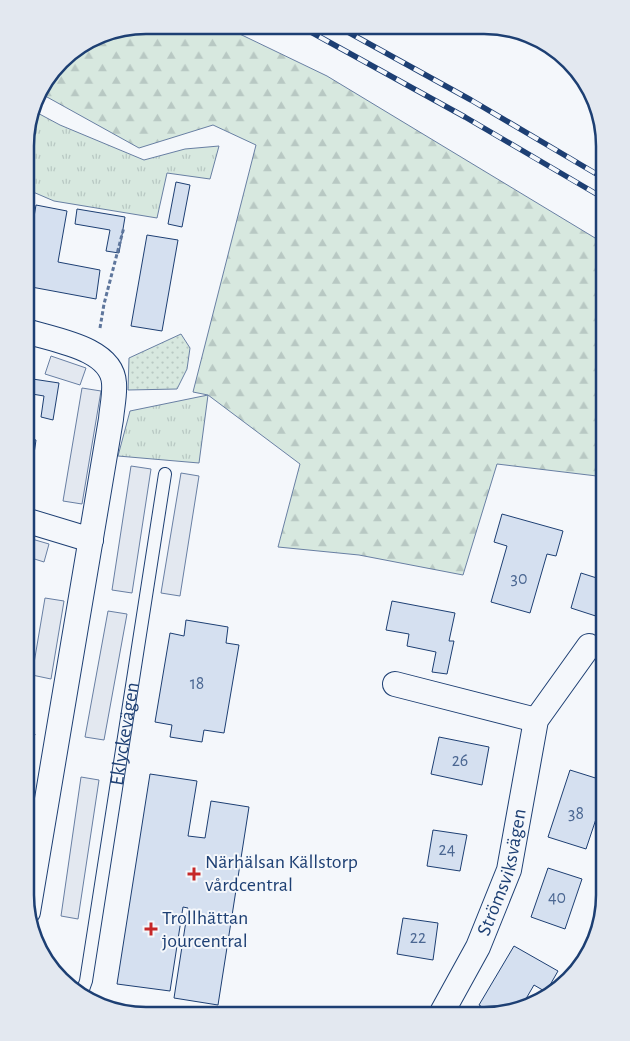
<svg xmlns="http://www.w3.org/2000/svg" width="630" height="1041" font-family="'Alegreya Sans',sans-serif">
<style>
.grass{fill:url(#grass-tufts);stroke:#687fa3}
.forest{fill:url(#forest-firs);stroke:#687fa3}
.park{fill:url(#park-dots);stroke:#687fa3}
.parking{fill:#e3e8f0;stroke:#687fa3}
.building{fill:#d5e0f0;stroke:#1d3f73}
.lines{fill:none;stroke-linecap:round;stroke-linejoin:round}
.service-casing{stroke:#1d3f73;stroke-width:14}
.minor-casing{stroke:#1d3f73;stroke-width:26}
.path{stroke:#5e769c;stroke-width:3;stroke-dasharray:4 2.5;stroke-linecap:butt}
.service{stroke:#f4f7fb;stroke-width:12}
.minor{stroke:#f4f7fb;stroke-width:24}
.rail-casing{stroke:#1d3f73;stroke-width:5.5}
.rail{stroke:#f4f7fb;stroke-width:4;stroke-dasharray:11;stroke-linecap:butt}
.poi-dot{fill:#c62828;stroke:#f4f7fb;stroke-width:2}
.labels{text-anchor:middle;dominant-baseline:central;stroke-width:4;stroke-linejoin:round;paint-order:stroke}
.number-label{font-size:18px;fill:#4b6792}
.street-label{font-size:20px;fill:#1d3f73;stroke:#f4f7fb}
.poi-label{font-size:20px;fill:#1d3f73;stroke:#f4f7fb;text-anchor:start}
.rim{fill:none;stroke:#1d3f73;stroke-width:2.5}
</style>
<defs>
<pattern id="grass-tufts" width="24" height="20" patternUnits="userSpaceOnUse" patternTransform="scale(1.25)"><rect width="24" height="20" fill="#d7e8df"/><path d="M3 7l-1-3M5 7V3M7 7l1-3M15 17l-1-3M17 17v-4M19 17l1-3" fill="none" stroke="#b8c8c3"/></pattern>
<pattern id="forest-firs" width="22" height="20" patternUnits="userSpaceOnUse" patternTransform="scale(1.25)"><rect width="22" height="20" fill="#d7e8df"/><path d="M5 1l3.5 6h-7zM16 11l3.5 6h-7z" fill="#b8c8c3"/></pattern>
<pattern id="park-dots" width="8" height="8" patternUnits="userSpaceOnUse" patternTransform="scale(1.25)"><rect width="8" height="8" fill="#d7e8df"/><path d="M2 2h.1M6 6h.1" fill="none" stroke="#b8c8c3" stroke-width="1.8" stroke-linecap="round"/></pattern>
</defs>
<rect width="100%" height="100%" fill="#f4f7fb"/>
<g class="grass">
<polygon points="32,110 60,125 144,160 185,149 219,146 210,179 167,173 157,218 54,201 26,189 26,131"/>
<polygon points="208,395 199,463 118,456 130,411"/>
</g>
<polygon class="forest" points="146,25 221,25 327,76 605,244 605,477 497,464 463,575 359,555 278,547 300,464 208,395 193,392 256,145 213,125 139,148 38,92 66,55 100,34"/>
<polygon class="park" points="181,334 190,348 187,369 177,389 128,390 129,358"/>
<g class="parking">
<polygon points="51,356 86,368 80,385 45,374"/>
<polygon points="82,388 101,391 82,504 63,501"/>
<polygon points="131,466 151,469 132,593 112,590"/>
<polygon points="181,473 199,476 180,596 161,593"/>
<polygon points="25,537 49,544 44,562 25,556"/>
<polygon points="45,598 64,601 51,679 32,675"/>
<polygon points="108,611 127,614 104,740 85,737"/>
<polygon points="81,777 99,780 78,919 61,916"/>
</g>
<g class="building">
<polygon points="176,182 190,185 182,227 168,224"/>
<polygon points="36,205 67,211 58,262 100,270 96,299 26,286 26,265"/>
<polygon points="77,209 125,217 119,253 106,251 110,230 75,224"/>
<polygon points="147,235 178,240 162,331 131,326"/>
<polygon points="26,378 59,383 53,420 41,417 44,396 26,393"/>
<polygon points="26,438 36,440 32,468 26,467"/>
<polygon points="502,514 563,531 556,556 547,554 530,613 491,602 507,546 494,542"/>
<polygon points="581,573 603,580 605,575 605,619 571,608"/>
<polygon points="392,601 455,613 449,641 454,641 447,674 432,672 436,652 407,646 409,634 386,630"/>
<polygon points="186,620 228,627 226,643 239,645 224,733 204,730 202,742 170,737 172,725 155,722 170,633 184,636"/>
<polygon points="25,731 35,734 25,765"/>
<polygon points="439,737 489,747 482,785 431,774"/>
<polygon points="570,770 605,781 605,792 586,849 548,837"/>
<polygon points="150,774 197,781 188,836 205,838 211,801 249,807 218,1005 174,998 188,908 183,907 170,991 117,984"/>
<polygon points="433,830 467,835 460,871 427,866"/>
<polygon points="548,868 582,879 565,929 531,917"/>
<polygon points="403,918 438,923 433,960 397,954"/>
<polygon points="514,946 558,971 546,992 534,985 520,1009 494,1014 479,1005"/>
</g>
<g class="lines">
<defs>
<g id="service">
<path id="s1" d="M81 995 86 981 165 474"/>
</g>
<g id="minor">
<path d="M26 331C54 340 112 348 114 383 115 395 112 407 111 419L28 912"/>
<polyline points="25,520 91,540"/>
<polyline points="395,684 536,720"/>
<path id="s2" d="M440 1016 478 947 509 870 536 720 589 646"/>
</g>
</defs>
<use href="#service" class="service-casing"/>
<use href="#minor" class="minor-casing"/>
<polyline class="path" points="100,328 104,304 124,227"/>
<use href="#service" class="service"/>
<use href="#minor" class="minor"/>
<defs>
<g id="rail">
<polyline points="300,26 465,117 605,199"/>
<polyline points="337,26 471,100 605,179"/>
</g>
</defs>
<use href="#rail" class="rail-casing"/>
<use href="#rail" class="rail"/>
</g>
<g class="poi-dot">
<path d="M191.5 866.5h5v5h5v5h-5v5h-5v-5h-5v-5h5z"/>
<path d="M148.5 921.5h5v5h5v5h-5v5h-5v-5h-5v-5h5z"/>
</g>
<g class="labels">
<g class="number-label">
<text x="519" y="579">30</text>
<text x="197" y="684">18</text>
<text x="460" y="761">26</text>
<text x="576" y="814">38</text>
<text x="447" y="850">24</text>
<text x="557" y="898">40</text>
<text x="418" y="938">22</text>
</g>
<g class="street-label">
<text stroke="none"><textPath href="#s1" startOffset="265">Eklyckevägen</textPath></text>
<text stroke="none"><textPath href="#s2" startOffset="158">Strömsviksvägen</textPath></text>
</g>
<g class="poi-label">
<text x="205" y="862">Närhälsan Källstorp<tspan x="205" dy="23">vårdcentral</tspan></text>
<text x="162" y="918">Trollhättan<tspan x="162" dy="23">jourcentral</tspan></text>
</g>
</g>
<path d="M0 0H630V1041H0ZM146 34H484A112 112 0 0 1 596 146V895A112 112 0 0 1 484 1007H146A112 112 0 0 1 34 895V146A112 112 0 0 1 146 34Z" fill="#e3e8f0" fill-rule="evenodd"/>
<path class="rim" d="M146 34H484A112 112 0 0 1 596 146V895A112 112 0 0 1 484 1007H146A112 112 0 0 1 34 895V146A112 112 0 0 1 146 34Z"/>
</svg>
